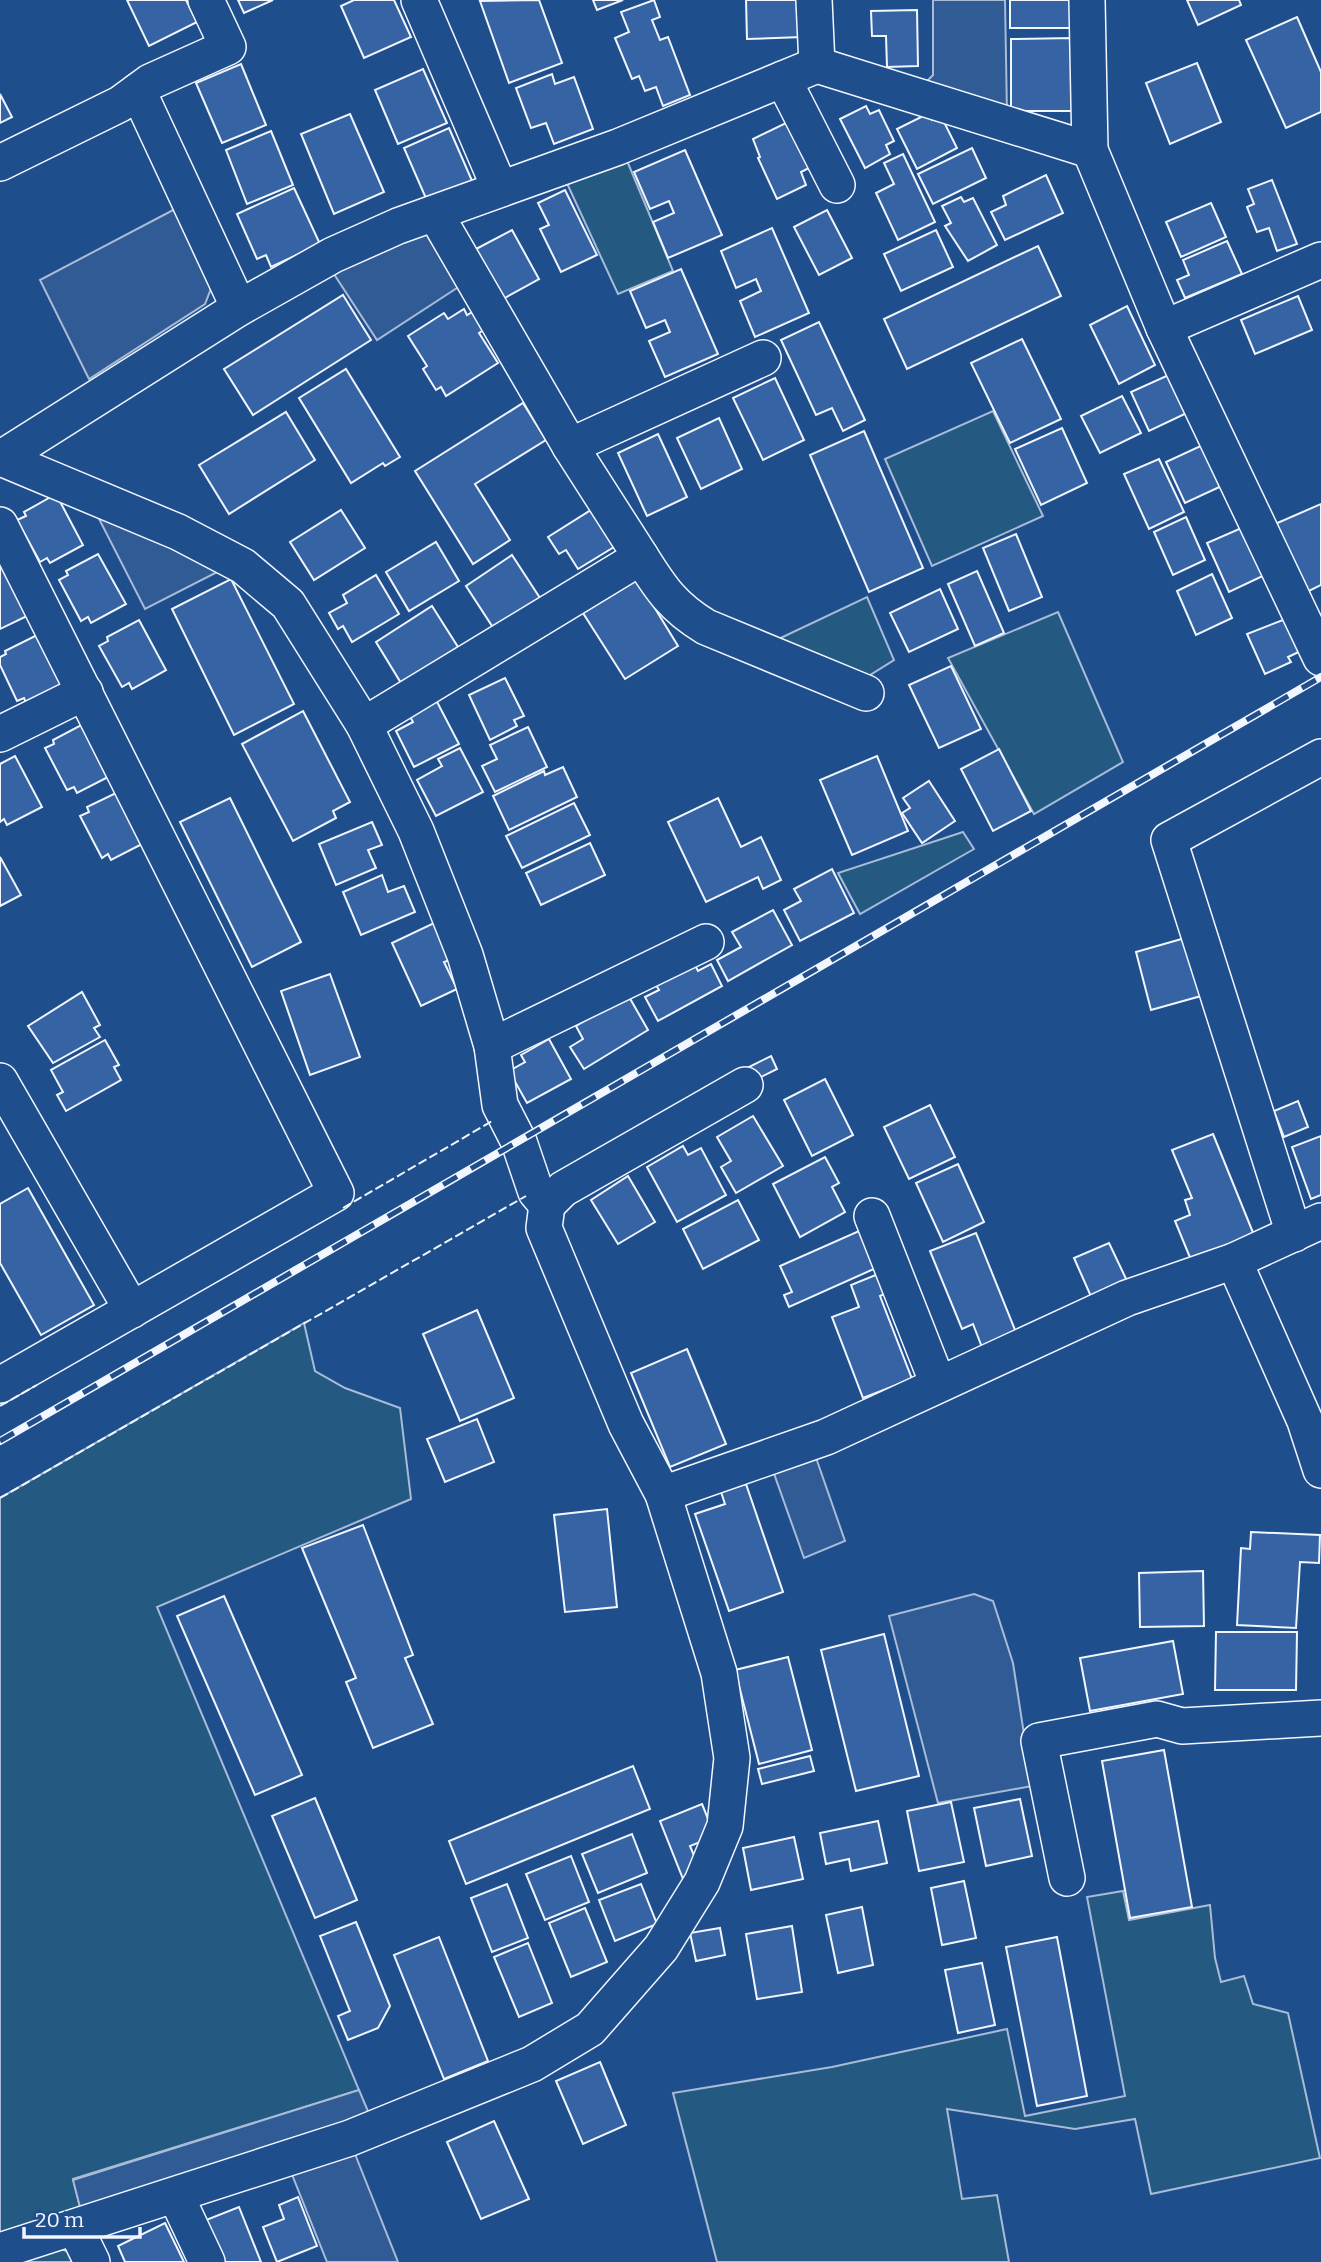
<svg xmlns="http://www.w3.org/2000/svg" width="1321" height="2262" font-family="Bitter,serif">
<style>
.green{fill:#245a82;stroke:#a8bbd7;stroke-width:2}
.parking{fill:#305b95;stroke:#a8bbd7;stroke-width:2}
.building{fill:#3563a3;stroke:#f2f6ff;stroke-width:2}
.lines{fill:none;stroke-linecap:round;stroke-linejoin:round}
.minor-casing{stroke:#f2f6ff;stroke-width:38}
.minor{stroke:#1f4e8c;stroke-width:35}
.rail-casing{stroke:#f2f6ff;stroke-width:8}
.rail{stroke:#1f4e8c;stroke-width:5;stroke-dasharray:16;stroke-linecap:butt}
.fence{stroke:#f2f6ff;stroke-width:2;stroke-dasharray:9 3.5;stroke-linecap:butt}
</style>
<rect width="100%" height="100%" fill="#1f4e8c"/>
<g class="green">
<polygon points="625,156 673,271 618,294 565,179"/>
<polygon points="993,411 1043,516 932,566 885,459"/>
<polygon points="867,597 894,660 870,675 857,678 770,643"/>
<polygon points="1058,612 1123,762 1034,814 948,658"/>
<polygon points="963,832 974,849 860,914 838,873"/>
<polygon points="304,1323 315,1371 345,1388 400,1408 411,1499 157,1607 359,2090 73,2179 82,2215 0,2240 0,1498"/>
<polygon points="1123,1891 1129,1920 1210,1905 1215,1958 1221,1982 1244,1976 1253,2004 1288,2013 1320,2158 1151,2194 1135,2119 1075,2129 947,2109 962,2199 997,2195 1009,2262 717,2262 673,2093 832,2067 1007,2029 1025,2116 1125,2096 1087,1897"/>
<polygon points="53,2246 69,2252 74,2262 5,2262"/>
</g>
<g class="parking">
<polygon points="933,0 1005,0 1007,115 923,85 933,75"/>
<polygon points="177,208 212,286 205,304 89,379 40,280"/>
<polygon points="426,232 460,286 377,340 330,268"/>
<polygon points="94,509 227,567 145,609"/>
<polygon points="814,1452 845,1541 804,1558 772,1468"/>
<polygon points="974,1594 993,1601 1013,1663 1032,1786 938,1803 889,1616"/>
<polygon points="359,2090 370,2116 82,2215 73,2180"/>
<polygon points="351,2144 398,2262 327,2262 289,2167"/>
</g>
<g class="building">
<polygon points="127,0 186,0 197,22 149,46"/>
<polygon points="238,0 273,0 244,13"/>
<polygon points="354,0 394,0 411,37 364,58 341,6"/>
<polygon points="539,0 562,63 509,83 480,1"/>
<polygon points="593,0 623,0 597,10"/>
<polygon points="654,0 660,17 652,20 660,40 668,37 690,95 663,106 656,87 645,91 639,76 632,79 615,38 629,32 621,12"/>
<polygon points="746,0 801,0 802,37 747,39"/>
<rect x="1010" y="0" width="61" height="28"/>
<polygon points="1187,0 1239,0 1241,5 1198,25"/>
<polygon points="917,10 918,66 887,67 886,36 872,36 871,11"/>
<polygon points="1297,17 1321,72 1321,112 1286,128 1246,40"/>
<polygon points="1073,38 1074,111 1011,111 1011,39"/>
<polygon points="1197,63 1221,122 1170,144 1146,83"/>
<polygon points="241,64 266,125 222,143 196,83"/>
<polygon points="423,69 447,123 398,144 375,90"/>
<polygon points="552,74 555,84 574,77 593,129 554,144 546,123 531,128 516,88"/>
<polygon points="0,94 12,117 0,123"/>
<polygon points="866,106 870,114 879,110 894,141 886,145 890,154 865,168 840,119"/>
<polygon points="929,113 932,120 941,116 957,148 917,169 897,129"/>
<polygon points="350,114 384,192 334,214 301,134"/>
<polygon points="788,122 809,168 801,172 806,185 777,199 758,158 760,157 753,139"/>
<polygon points="449,128 473,183 428,203 404,148"/>
<polygon points="271,131 293,185 247,204 226,150"/>
<polygon points="972,148 986,178 933,204 918,174"/>
<polygon points="685,150 722,235 668,258 653,222 674,213 669,201 650,209 634,172"/>
<polygon points="903,154 935,222 898,240 876,193 894,184 884,163"/>
<polygon points="1046,175 1063,213 1005,240 991,212 1006,205 1003,196"/>
<polygon points="1272,180 1297,244 1277,251 1269,228 1257,232 1247,207 1254,204 1248,189"/>
<polygon points="294,188 320,244 271,267 266,255 257,259 237,214"/>
<polygon points="565,190 597,255 561,272 540,229 549,225 538,203"/>
<polygon points="961,197 964,202 973,198 997,245 968,261 945,226 951,223 942,206"/>
<polygon points="1211,203 1226,237 1181,257 1166,222"/>
<polygon points="827,210 852,258 819,275 794,227"/>
<polygon points="772,228 809,313 755,337 740,301 761,291 756,279 736,288 721,251"/>
<polygon points="512,230 539,279 503,299 476,249"/>
<polygon points="936,230 953,267 901,291 884,254"/>
<polygon points="1227,241 1242,274 1185,298 1177,280 1189,275 1183,260"/>
<polygon points="1038,246 1061,296 907,369 884,319"/>
<polygon points="681,269 718,354 665,377 649,341 670,332 665,320 646,328 630,291"/>
<polygon points="343,295 371,340 253,415 224,369"/>
<polygon points="1298,296 1312,330 1255,354 1241,320"/>
<polygon points="1127,306 1155,365 1119,384 1090,325"/>
<polygon points="464,309 467,315 474,311 485,329 479,333 498,363 446,396 441,387 436,390 423,369 427,366 408,336 444,313 448,319"/>
<polygon points="819,322 865,420 843,431 832,408 816,415 781,340"/>
<polygon points="1022,339 1061,419 1010,443 971,363"/>
<polygon points="346,369 400,457 385,466 383,463 351,483 299,398"/>
<polygon points="1173,373 1191,411 1149,431 1131,392"/>
<polygon points="775,378 804,440 763,460 733,398"/>
<polygon points="1122,396 1141,433 1100,453 1081,416"/>
<polygon points="523,403 546,440 475,484 510,540 473,564 415,471"/>
<polygon points="286,412 315,460 229,514 199,465"/>
<polygon points="719,418 742,469 701,489 677,438"/>
<polygon points="1062,428 1087,483 1041,505 1015,449"/>
<polygon points="864,431 923,568 869,592 810,455"/>
<polygon points="658,434 687,497 647,516 618,453"/>
<polygon points="1207,443 1226,484 1185,503 1166,462"/>
<polygon points="1159,459 1184,512 1149,529 1124,474"/>
<polygon points="56,494 83,545 50,563 47,558 40,562 17,520 26,516 24,512"/>
<polygon points="1321,504 1321,585 1305,593 1275,524"/>
<polygon points="341,510 365,548 314,580 290,542"/>
<polygon points="591,510 614,547 578,569 566,550 559,554 548,537"/>
<polygon points="1186,517 1205,560 1173,575 1154,532"/>
<polygon points="1246,526 1267,574 1229,592 1207,543"/>
<polygon points="1016,534 1042,597 1009,611 983,548"/>
<polygon points="436,542 459,581 409,611 386,572"/>
<polygon points="98,554 126,604 91,623 88,617 81,621 59,580 68,575 66,571"/>
<polygon points="512,555 540,598 494,629 466,586"/>
<polygon points="2,564 27,616 0,629 0,565"/>
<polygon points="977,571 1004,633 975,646 948,584"/>
<polygon points="1212,574 1232,618 1196,635 1177,591"/>
<polygon points="376,575 399,614 352,642 343,626 338,629 329,613 347,603 343,595"/>
<polygon points="231,579 294,704 234,735 172,609"/>
<polygon points="637,579 678,646 625,679 583,613"/>
<polygon points="940,589 958,629 909,652 890,613"/>
<polygon points="432,606 458,647 401,683 376,642"/>
<polygon points="1288,618 1303,650 1288,657 1291,662 1265,674 1247,634"/>
<polygon points="139,620 166,670 132,689 129,683 122,687 99,646 108,641 107,637"/>
<polygon points="37,635 62,687 26,703 24,698 17,701 0,665 0,657 6,654 5,651"/>
<polygon points="951,666 981,729 939,748 909,685"/>
<polygon points="505,678 524,716 514,720 517,726 490,740 469,695"/>
<polygon points="435,698 459,744 414,767 396,731 413,722 408,713"/>
<polygon points="303,711 350,802 333,811 336,818 293,841 242,744"/>
<polygon points="85,723 112,775 77,793 74,787 67,790 45,748 54,744 53,740"/>
<polygon points="528,727 547,767 495,792 482,766 497,759 490,745"/>
<polygon points="460,748 483,792 436,816 417,780 442,766 438,759"/>
<polygon points="999,749 1031,811 993,831 961,769"/>
<polygon points="15,756 42,807 7,825 4,819 0,822 0,764"/>
<polygon points="877,756 908,831 852,855 820,780"/>
<polygon points="563,767 577,797 509,830 493,796 544,771 545,775"/>
<polygon points="929,781 955,821 922,843 902,813 910,808 903,798"/>
<polygon points="120,791 146,842 111,860 108,854 102,858 80,816 89,812 87,807"/>
<polygon points="230,798 301,942 252,967 180,822"/>
<polygon points="718,798 741,847 761,837 781,880 763,889 758,877 706,902 668,822"/>
<polygon points="574,803 590,835 522,868 506,836"/>
<polygon points="372,822 382,845 368,850 376,868 336,885 319,844"/>
<polygon points="590,843 605,875 541,905 526,873"/>
<polygon points="0,857 21,895 0,906"/>
<polygon points="832,869 854,913 800,941 784,910 801,901 794,889"/>
<polygon points="382,875 388,892 404,886 415,912 361,935 343,892"/>
<polygon points="773,910 792,945 728,981 717,960 741,947 732,932"/>
<polygon points="434,923 450,960 444,962 457,989 421,1006 392,943"/>
<polygon points="1185,938 1201,996 1151,1010 1136,952"/>
<polygon points="711,964 722,986 658,1021 645,997 659,990 656,985 695,965 698,971"/>
<polygon points="330,974 360,1057 310,1075 281,991"/>
<polygon points="82,992 100,1025 94,1028 100,1037 53,1063 28,1026"/>
<polygon points="628,995 648,1030 584,1069 570,1047 583,1039 576,1026"/>
<polygon points="549,1039 571,1079 527,1103 509,1071 525,1062 521,1055"/>
<polygon points="105,1040 119,1065 114,1067 121,1080 66,1111 57,1095 63,1092 51,1070"/>
<polygon points="771,1056 777,1069 753,1081 747,1068"/>
<polygon points="825,1079 853,1135 812,1156 784,1100"/>
<polygon points="1298,1101 1308,1127 1284,1137 1274,1111"/>
<polygon points="930,1105 955,1157 909,1179 884,1127"/>
<polygon points="753,1116 783,1166 736,1193 721,1167 731,1161 717,1137"/>
<polygon points="1213,1134 1254,1235 1191,1260 1175,1221 1190,1215 1185,1200 1192,1198 1172,1150"/>
<polygon points="1321,1136 1321,1195 1311,1199 1292,1147"/>
<polygon points="683,1146 688,1155 701,1148 726,1195 677,1222 647,1167"/>
<polygon points="825,1157 839,1183 832,1187 845,1212 800,1237 773,1184"/>
<polygon points="958,1164 984,1222 943,1242 916,1183"/>
<polygon points="628,1176 655,1222 618,1244 591,1200"/>
<polygon points="28,1188 94,1305 41,1335 0,1263 0,1204"/>
<polygon points="738,1200 759,1240 703,1269 683,1229"/>
<polygon points="859,1231 876,1268 789,1307 784,1295 792,1292 780,1266"/>
<polygon points="976,1233 1017,1335 983,1350 973,1324 962,1329 930,1251"/>
<polygon points="1109,1243 1129,1285 1093,1301 1074,1258"/>
<polygon points="878,1274 886,1293 880,1296 912,1379 863,1398 832,1317 859,1307 851,1285"/>
<polygon points="477,1310 514,1398 460,1421 423,1334"/>
<polygon points="687,1349 726,1444 670,1467 631,1373"/>
<polygon points="477,1419 494,1462 445,1482 427,1439"/>
<polygon points="746,1484 783,1592 729,1611 695,1514 725,1504 721,1492"/>
<polygon points="607,1509 617,1607 565,1612 554,1515"/>
<polygon points="363,1525 413,1655 405,1658 433,1724 373,1748 346,1682 356,1678 302,1548"/>
<polygon points="1251,1532 1320,1535 1319,1563 1300,1562 1296,1628 1237,1625 1241,1548 1250,1549"/>
<polygon points="1203,1571 1204,1626 1140,1627 1139,1573"/>
<polygon points="224,1596 302,1775 255,1795 177,1616"/>
<polygon points="1216,1632 1297,1632 1296,1690 1215,1690"/>
<polygon points="884,1634 919,1776 856,1791 821,1650"/>
<polygon points="1173,1641 1183,1694 1090,1711 1080,1658"/>
<polygon points="788,1657 812,1750 759,1764 735,1670"/>
<polygon points="1164,1750 1192,1907 1130,1918 1102,1761"/>
<polygon points="810,1756 814,1771 762,1784 758,1769"/>
<polygon points="633,1766 650,1809 466,1884 449,1841"/>
<polygon points="315,1798 357,1900 315,1918 272,1816"/>
<polygon points="1020,1799 1032,1856 986,1866 974,1808"/>
<polygon points="951,1802 964,1862 919,1871 907,1811"/>
<polygon points="702,1804 715,1836 690,1846 698,1865 692,1875 683,1879 660,1821"/>
<polygon points="878,1821 887,1863 851,1871 849,1859 826,1864 820,1833"/>
<polygon points="632,1834 647,1873 598,1893 582,1854"/>
<polygon points="794,1837 803,1879 751,1890 743,1848"/>
<polygon points="571,1856 589,1902 545,1920 526,1874"/>
<polygon points="964,1881 976,1938 942,1945 931,1888"/>
<polygon points="507,1884 528,1938 492,1952 471,1898"/>
<polygon points="641,1884 657,1924 615,1941 599,1900"/>
<polygon points="862,1907 873,1965 838,1973 826,1915"/>
<polygon points="585,1908 607,1962 571,1977 549,1923"/>
<polygon points="356,1922 390,2006 378,2028 348,2040 338,2016 350,2011 320,1936"/>
<polygon points="792,1926 802,1992 757,1999 746,1934"/>
<polygon points="720,1928 725,1955 696,1961 690,1933"/>
<polygon points="439,1937 488,2061 444,2079 394,1955"/>
<polygon points="1057,1937 1087,2096 1037,2106 1006,1947"/>
<polygon points="528,1943 552,2003 519,2017 494,1957"/>
<polygon points="982,1963 995,2025 958,2033 945,1970"/>
<polygon points="600,2062 626,2125 583,2144 556,2081"/>
<polygon points="494,2121 529,2199 481,2219 447,2142"/>
<polygon points="298,2197 317,2246 277,2262 263,2227 284,2219 279,2205"/>
<polygon points="239,2207 261,2262 222,2262 206,2220"/>
<polygon points="165,2223 184,2262 125,2262 118,2246"/>
</g>
<g class="lines">
<defs>
<g id="minor">
<polyline points="419,0 500,189"/>
<polyline points="814,0 817,65"/>
<polyline points="1087,0 1090,150 1164,328 1321,658"/>
<polyline points="783,79 837,185"/>
<polyline points="138,91 239,308"/>
<polyline points="0,163 120,104 150,82 228,47 206,0"/>
<polyline points="1164,328 1321,260"/>
<polyline points="570,446 763,358"/>
<polyline points="1,458 178,532 243,566 288,604 364,725 416,831 465,955 492,1046 500,1105 519,1142 536,1192 547,1205"/>
<polyline points="0,459 239,308 333,255 398,226 618,147 817,65 1090,150"/>
<polyline points="0,525 336,1193 0,1385"/>
<path d="M641 557C661 589 673 607 706 627L866 693"/>
<polyline points="364,725 641,557 570,446 436,215"/>
<polyline points="0,734 85,692"/>
<polyline points="492,1046 706,942"/>
<polyline points="0,1081 132,1310"/>
<polyline points="872,1216 938,1384"/>
<polyline points="1294,1234 1169,840 1321,757"/>
<polyline points="1234,1261 1305,1421 1321,1470"/>
<polyline points="663,1494 826,1437 1127,1298 1234,1261 1321,1221"/>
<polyline points="1067,1878 1039,1741 1157,1719 1182,1726 1321,1718"/>
<polyline points="176,2196 207,2262"/>
<polyline points="76,2229 92,2262"/>
<polyline points="0,2251 350,2138 532,2064 590,2029 661,1948 702,1882 725,1826 732,1758 719,1673 663,1494 626,1424 544,1228 547,1205 563,1189 745,1085"/>
</g>
</defs>
<use href="#minor" class="minor-casing"/>
<use href="#minor" class="minor"/>
<defs>
<polyline id="rail" points="0,1441 1321,677"/>
</defs>
<use href="#rail" class="rail-casing"/>
<use href="#rail" class="rail"/>
<g class="fence">
<polyline points="343,1208 494,1120"/>
<polyline points="0,1406 37,1385"/>
<polyline points="0,1498 526,1196"/>
</g>
</g>
<path d="M24 2227v10h116v-10" fill="none" stroke="#f2f6ff" stroke-width="3.5"/>
<text x="35" y="2227" font-size="21" fill="#f2f6ff" stroke="#1f4e8c" stroke-width="5" paint-order="stroke">20 m</text>
</svg>
